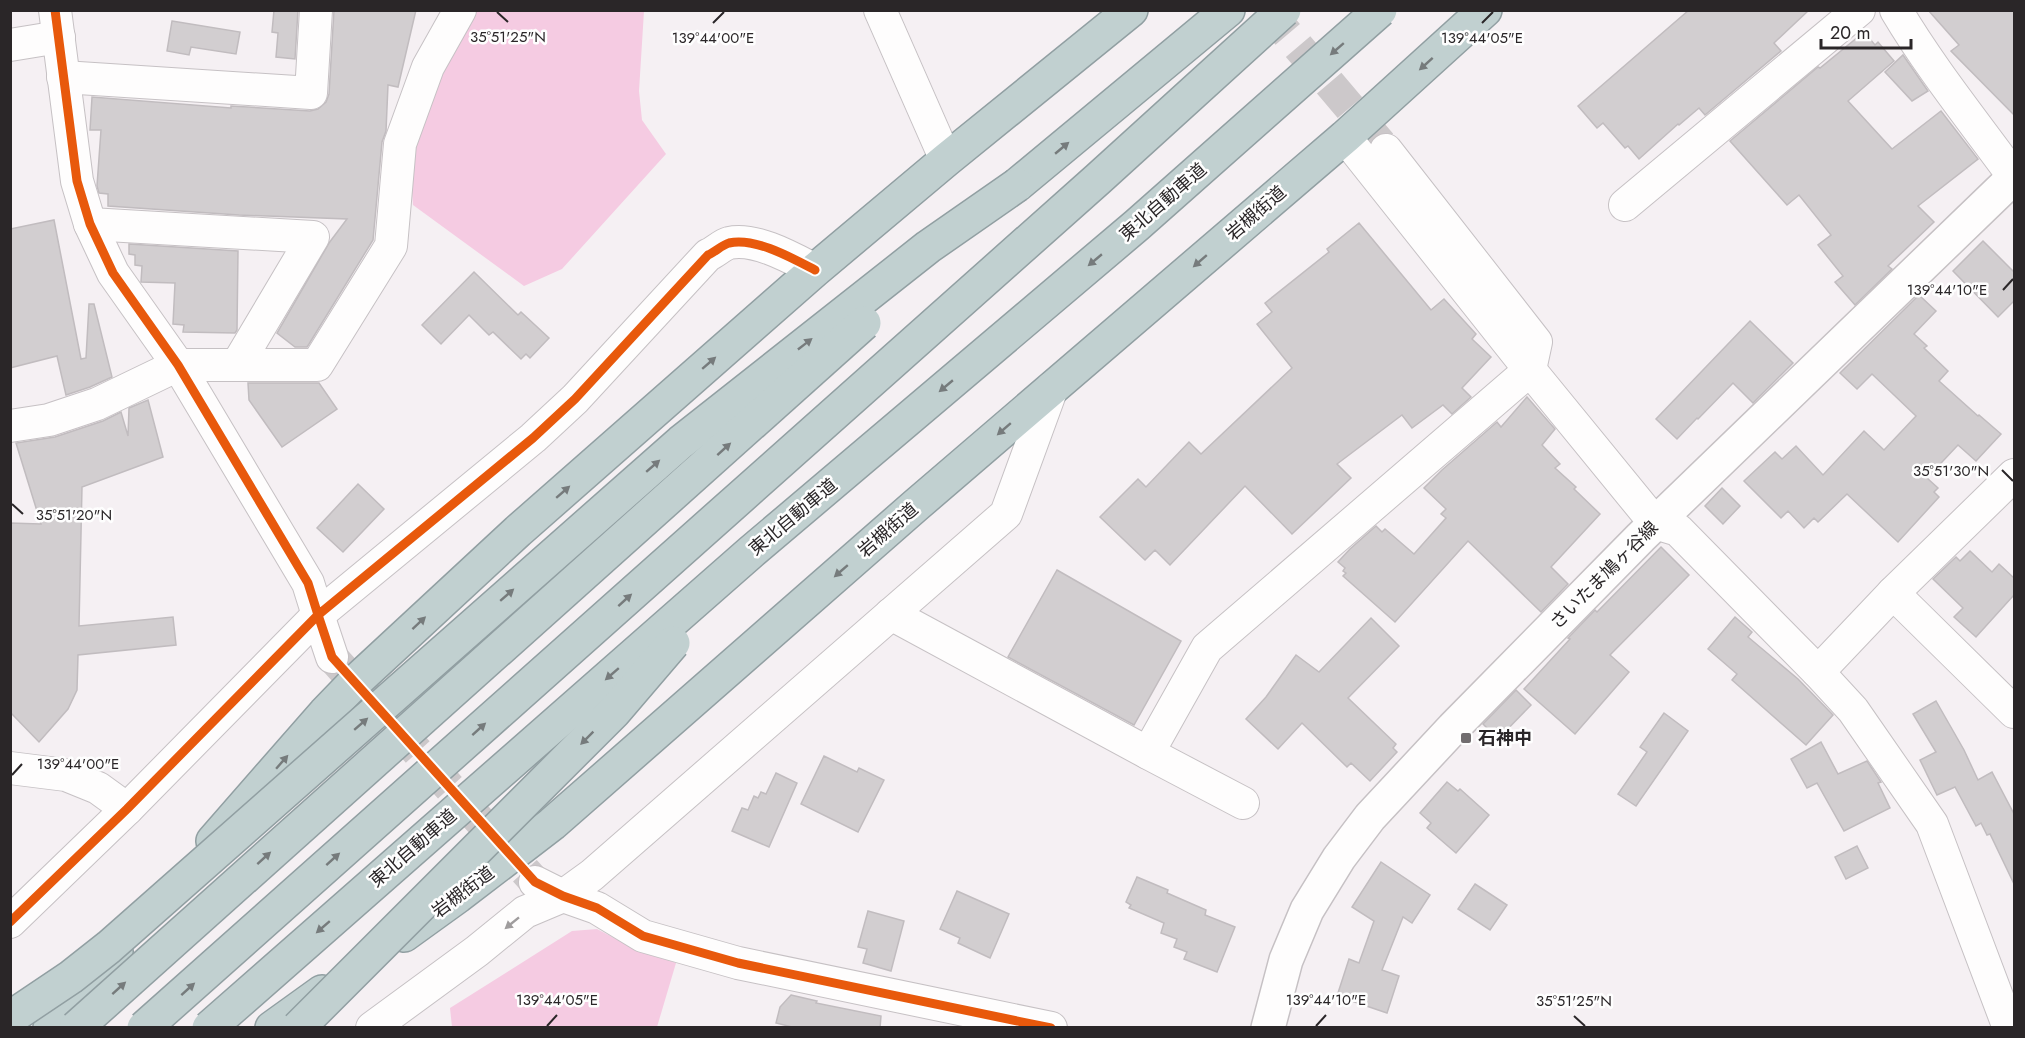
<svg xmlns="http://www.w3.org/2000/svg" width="2025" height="1038" font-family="Jost,'Noto Sans JP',sans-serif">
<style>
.green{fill:#f5cbe2}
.building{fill:#d2ced0;stroke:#c1bcbf;stroke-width:1.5}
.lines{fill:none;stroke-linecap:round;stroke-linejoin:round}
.street-tunnel{stroke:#ccc8ca;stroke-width:32;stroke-dasharray:32 16;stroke-linecap:butt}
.street-casing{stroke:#c6c1c4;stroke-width:34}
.secondary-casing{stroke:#c6c1c4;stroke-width:36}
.highway-casing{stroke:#919fa2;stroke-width:36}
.street{stroke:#fefdfd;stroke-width:32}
.secondary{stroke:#fefdfd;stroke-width:33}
.highway{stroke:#c1d0d0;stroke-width:33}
.highway-bridge-casing{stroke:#919fa2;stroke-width:36;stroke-linecap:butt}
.highway-bridge{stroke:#c1d0d0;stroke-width:33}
.cycleway-casing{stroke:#fefefe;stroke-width:13}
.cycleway{stroke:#e8590c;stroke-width:9}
.oneway{fill:#767b7c}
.oneway2{fill:#9f9c9d}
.ticks{fill:none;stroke:#2a2628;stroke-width:2}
.poi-dot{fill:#716d6f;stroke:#fefefe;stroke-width:2}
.labels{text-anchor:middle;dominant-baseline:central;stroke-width:5;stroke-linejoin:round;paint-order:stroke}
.street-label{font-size:18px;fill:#2a2628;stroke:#fefefe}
.poi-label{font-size:18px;font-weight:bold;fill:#2a2628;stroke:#fefefe;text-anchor:start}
.ticks-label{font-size:15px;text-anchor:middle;fill:#2a2628;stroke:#fefefe;stroke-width:5;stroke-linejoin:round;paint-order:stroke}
</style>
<rect width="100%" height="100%" fill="#f5f0f3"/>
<g class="green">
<polygon points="473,11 644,11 639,91 642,120 666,154 562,269 524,286 413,205 410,165 426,110"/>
<polygon points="597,929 620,941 676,963 657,1027 452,1027 450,1008 572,931"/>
</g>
<g class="building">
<polygon points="274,10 298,10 295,59 276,57 278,33 272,32"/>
<polygon points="334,10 416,10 398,87 388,85 386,131 382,142 373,240 309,344 307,347 295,347 277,333 329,243 347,219 239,215 108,206 108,194 99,193 97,186 101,130 90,130 92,97 231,108 231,106 310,111 318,109 326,102 329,94"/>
<polygon points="1689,10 1809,10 1774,43 1781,51 1705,115 1699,108 1679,125 1678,124 1639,159 1628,146 1625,148 1603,123 1597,128 1578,106"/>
<polygon points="1928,10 2014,10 2014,115 1951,51 1959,45"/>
<polygon points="172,21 240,32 236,54 191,47 189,55 167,51"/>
<polygon points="1864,32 1875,45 1878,42 1894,61 1848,101 1892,149 1941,111 1978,159 1918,206 1934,222 1888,266 1892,269 1855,305 1835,282 1843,276 1818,245 1831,235 1799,195 1787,205 1730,141 1818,67 1820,68"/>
<polygon points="1903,55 1928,91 1912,101 1885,72"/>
<polygon points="54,220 81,359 86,358 89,304 94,304 112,377 90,387 66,395 57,356 10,368 10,229"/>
<polygon points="1359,223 1431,310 1444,299 1476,334 1472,339 1491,357 1462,388 1471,397 1452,414 1443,405 1412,428 1402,415 1337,464 1351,478 1292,534 1245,486 1170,565 1155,550 1145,560 1100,517 1138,479 1146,487 1189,442 1201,454 1292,368 1257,324 1272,312 1265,303 1329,252 1327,249"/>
<polygon points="1983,241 2014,272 2014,301 1998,317 1953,271"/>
<polygon points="129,244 238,251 237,330 235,333 183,332 184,325 173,324 175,283 141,282 142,266 135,265 135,255 129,254"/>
<polygon points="474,272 518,315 521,312 549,338 530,358 526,354 521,359 493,332 489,335 469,315 441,344 422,325"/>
<polygon points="1919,295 1936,311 1914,334 1927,346 1924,348 1948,371 1939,381 1978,416 1979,415 2001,434 1976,461 1958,445 1927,478 1938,488 1934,492 1939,497 1898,542 1847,494 1818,522 1814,518 1804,528 1788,511 1781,518 1744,481 1775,452 1782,459 1796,446 1823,475 1864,431 1884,450 1916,416 1872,374 1857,389 1840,373"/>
<polygon points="1750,321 1793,363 1753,403 1733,383 1698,419 1697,418 1677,439 1656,419"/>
<polygon points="248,383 319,383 337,409 282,447 249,400"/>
<polygon points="1527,397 1555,429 1542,445 1560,464 1555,468 1576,487 1574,489 1600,514 1551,567 1568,584 1541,612 1468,541 1395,622 1343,576 1346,573 1343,571 1345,568 1338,562 1350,549 1376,526 1382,532 1385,529 1414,554 1446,518 1441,514 1446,509 1424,488 1442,470 1497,422 1501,427"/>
<polygon points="148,400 163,457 82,487 79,626 173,617 176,645 78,655 77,690 68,709 39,742 10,712 10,523 41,524 16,443 55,437 103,421 121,412 128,436 129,408"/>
<polygon points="358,484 384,509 343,552 317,528"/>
<polygon points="1722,488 1740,506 1723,524 1705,506"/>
<polygon points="1661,547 1689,575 1610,655 1629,672 1575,734 1524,689 1570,639 1568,638 1595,610 1597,612"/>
<polygon points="1970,551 1992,572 1999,564 2014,578 2014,595 1976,637 1954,617 1963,608 1933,579 1956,557 1960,561"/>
<polygon points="1057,570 1181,641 1134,725 1008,657"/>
<polygon points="1735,617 1752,632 1748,637 1798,679 1833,715 1806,745 1732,680 1737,674 1708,649"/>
<polygon points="1371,618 1399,646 1348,698 1396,744 1393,748 1397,752 1370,781 1351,763 1347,767 1302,723 1278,749 1246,719 1266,697 1296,655 1319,672"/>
<polygon points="1516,690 1531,705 1498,739 1483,724"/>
<polygon points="1936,701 1964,750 1978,780 1992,772 2014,814 2014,884 1990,834 1987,835 1981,823 1976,826 1955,787 1937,795 1920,760 1936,752 1913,714"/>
<polygon points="1664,713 1688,731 1636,806 1618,794 1647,752 1640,747"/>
<polygon points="1821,742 1838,774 1867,761 1881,782 1878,783 1890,808 1844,831 1817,783 1807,788 1791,759"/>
<polygon points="824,756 857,772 859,768 884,780 858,832 801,804"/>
<polygon points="776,773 797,783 769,847 732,831 742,808 748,810 754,796 758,798 761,792 766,794"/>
<polygon points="1447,782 1458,791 1460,789 1489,815 1456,853 1427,828 1431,823 1420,813"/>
<polygon points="1857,846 1868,868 1846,879 1835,857"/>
<polygon points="1381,862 1430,895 1412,923 1403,917 1382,970 1399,976 1387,1013 1337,996 1349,959 1359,963 1374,921 1352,907"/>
<polygon points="1137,877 1168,890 1167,893 1206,910 1205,915 1235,927 1217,972 1184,959 1187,952 1174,947 1177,939 1161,933 1164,923 1129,908 1131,905 1126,902"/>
<polygon points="1475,884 1507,905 1490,930 1458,909"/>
<polygon points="957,891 1009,914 990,958 958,943 960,938 940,929"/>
<polygon points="868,911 904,921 891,971 863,963 867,949 858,947"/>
<polygon points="791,995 817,1001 816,1003 881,1016 880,1028 796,1028 776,1023 780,1007"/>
</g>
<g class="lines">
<g class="street-tunnel">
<polyline points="1267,10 1386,150"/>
<polyline points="332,657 535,882"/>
</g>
<defs>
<g id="street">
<path d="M55 10 77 181 90 224 113 273 178 365 308 583 318 615 533 438 575 399 708 255C715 252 722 245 729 243 755 237 792 258 815 270"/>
<polyline points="880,10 946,160"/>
<path d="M1896 10C1931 69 1974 122 2014 177"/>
<polyline points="10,45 59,37"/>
<polyline points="63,77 311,93 316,10"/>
<polyline points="1345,137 1530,370 1655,523 1678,530 1818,672 1853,710 1932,824 2009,1028"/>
<polyline points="1625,205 1859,10"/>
<polyline points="90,224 313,237 237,365"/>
<polyline points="10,426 49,420 97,404 178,365 317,365 391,246 400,144 428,67 460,10"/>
<polyline points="1893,593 2014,712"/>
<polyline points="891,614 1148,753 1207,648 1530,370 1536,342 1386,150"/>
<polyline points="1818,672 1893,593 2014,475"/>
<polyline points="1148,753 1243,803"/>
<polyline points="10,768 66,775 98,788 127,809"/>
<polyline points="535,882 563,896 597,908 643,936 738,963 1051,1028"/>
<polyline points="10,922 127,809 318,615 332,657"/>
<polyline points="372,1028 477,951 525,912 563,896 592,875 1006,514 1052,388"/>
</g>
<polyline id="secondary" points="1268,1028 1286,960 1307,910 1339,858 1370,817 1453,728 1641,537 2014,177"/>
<g id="highway">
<polyline points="1017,185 1228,10"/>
<polyline points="213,841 325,713 354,683 518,531 815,270 946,160 1131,10"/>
<polyline points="404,935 458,896 552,824 915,506 1345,137 1485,10"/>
<polyline points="50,1028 116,952"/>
<polyline points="272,1028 322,992"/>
</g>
</defs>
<use href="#street" class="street-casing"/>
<use href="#secondary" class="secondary-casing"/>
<use href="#highway" class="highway-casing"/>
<use href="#street" class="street"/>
<use href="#secondary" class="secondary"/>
<use href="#highway" class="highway"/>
<defs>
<g id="highway-bridge">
<polyline points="10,1018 71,977 109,947 681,442 928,247 1017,185"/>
<polyline points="76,1028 864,323"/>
<polyline points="144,1028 1098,179 1284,10"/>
<polyline points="209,1028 751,552 1137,225 1380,10"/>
<polyline points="298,1028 614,712 673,643"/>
</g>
</defs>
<use href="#highway-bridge" class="highway-bridge-casing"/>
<use href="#highway-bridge" class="highway-bridge"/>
<defs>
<g id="cycleway">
<path d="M55 10 77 181 90 224 113 273 178 365 308 583 318 615 533 438 575 399 708 255C715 252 722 245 729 243 755 237 792 258 815 270"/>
<polyline points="10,922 127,809 318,615 332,657 535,882 563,896 597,908 643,936 738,963 1051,1028"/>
</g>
</defs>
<use href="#cycleway" class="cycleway-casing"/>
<use href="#cycleway" class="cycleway"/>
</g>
<defs><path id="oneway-solid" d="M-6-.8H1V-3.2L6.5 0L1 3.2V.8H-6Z" transform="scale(1.5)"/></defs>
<g class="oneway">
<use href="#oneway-solid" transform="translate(1337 49) rotate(139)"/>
<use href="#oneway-solid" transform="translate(1426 64) rotate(138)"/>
<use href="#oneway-solid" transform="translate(1062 148) rotate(-40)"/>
<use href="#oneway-solid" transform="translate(1095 260) rotate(140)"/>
<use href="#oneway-solid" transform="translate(1200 261) rotate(139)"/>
<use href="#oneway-solid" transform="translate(805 344) rotate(-38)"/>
<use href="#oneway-solid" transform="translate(709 363) rotate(-41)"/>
<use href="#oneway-solid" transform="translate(946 386) rotate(140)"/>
<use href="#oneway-solid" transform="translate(1004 429) rotate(139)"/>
<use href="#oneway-solid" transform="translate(724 449) rotate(-42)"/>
<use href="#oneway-solid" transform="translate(653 466) rotate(-41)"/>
<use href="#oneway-solid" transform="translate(563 492) rotate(-41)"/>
<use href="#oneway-solid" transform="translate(841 571) rotate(139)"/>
<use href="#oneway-solid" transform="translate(507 595) rotate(-41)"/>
<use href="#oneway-solid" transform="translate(625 600) rotate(-42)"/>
<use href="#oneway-solid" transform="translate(419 623) rotate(-43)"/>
<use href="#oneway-solid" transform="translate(612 674) rotate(139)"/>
<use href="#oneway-solid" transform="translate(361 724) rotate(-41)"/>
<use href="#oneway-solid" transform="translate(479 729) rotate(-42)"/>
<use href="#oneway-solid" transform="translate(587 738) rotate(135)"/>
<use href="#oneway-solid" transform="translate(282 762) rotate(-49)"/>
<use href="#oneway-solid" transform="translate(264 858) rotate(-42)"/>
<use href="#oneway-solid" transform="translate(333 859) rotate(-42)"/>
<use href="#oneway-solid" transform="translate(323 927) rotate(139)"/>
<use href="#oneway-solid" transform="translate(119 988) rotate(-42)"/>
<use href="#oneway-solid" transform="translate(188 989) rotate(-42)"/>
</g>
<use class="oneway2" href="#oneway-solid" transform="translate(512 923) rotate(141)"/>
<path class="ticks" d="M497 12 508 22M713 23 724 12M1482 23 1493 12M2003 290 2013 279M2002 470 2013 481M12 504 23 514M12 775 22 764M1574 1016 1585 1026M547 1026 557 1015M1316 1026 1326 1015"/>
<rect class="poi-dot" x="1460" y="732" width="12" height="12" rx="3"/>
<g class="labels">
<g class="street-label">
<text transform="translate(1163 202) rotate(-41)">東北自動車道</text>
<text transform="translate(1256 213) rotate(-41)">岩槻街道</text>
<text transform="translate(793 517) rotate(-40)">東北自動車道</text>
<text transform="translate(888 530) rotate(-41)">岩槻街道</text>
<text transform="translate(1604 575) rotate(-45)">さいたま鳩ヶ谷線</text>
<text transform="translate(413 848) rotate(-41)">東北自動車道</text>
<text transform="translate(463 892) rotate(-37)">岩槻街道</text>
</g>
<g class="poi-label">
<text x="1478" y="738">石神中</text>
</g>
</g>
<g class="ticks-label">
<text x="508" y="42">35°51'25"N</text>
<text x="713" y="43">139°44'00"E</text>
<text x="1482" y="43">139°44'05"E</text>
<text x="1947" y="295">139°44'10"E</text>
<text x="1951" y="476">35°51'30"N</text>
<text x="74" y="520">35°51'20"N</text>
<text x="78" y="769">139°44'00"E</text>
<text x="557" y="1005">139°44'05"E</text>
<text x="1326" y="1005">139°44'10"E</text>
<text x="1574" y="1006">35°51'25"N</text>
</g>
<rect width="2025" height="1038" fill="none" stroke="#2a2628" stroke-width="24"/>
<path d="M1821 39v9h90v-9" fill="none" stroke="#2a2628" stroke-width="3"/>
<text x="1830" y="39" font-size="18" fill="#2a2628" stroke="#fefefe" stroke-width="4.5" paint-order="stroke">20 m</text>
</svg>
